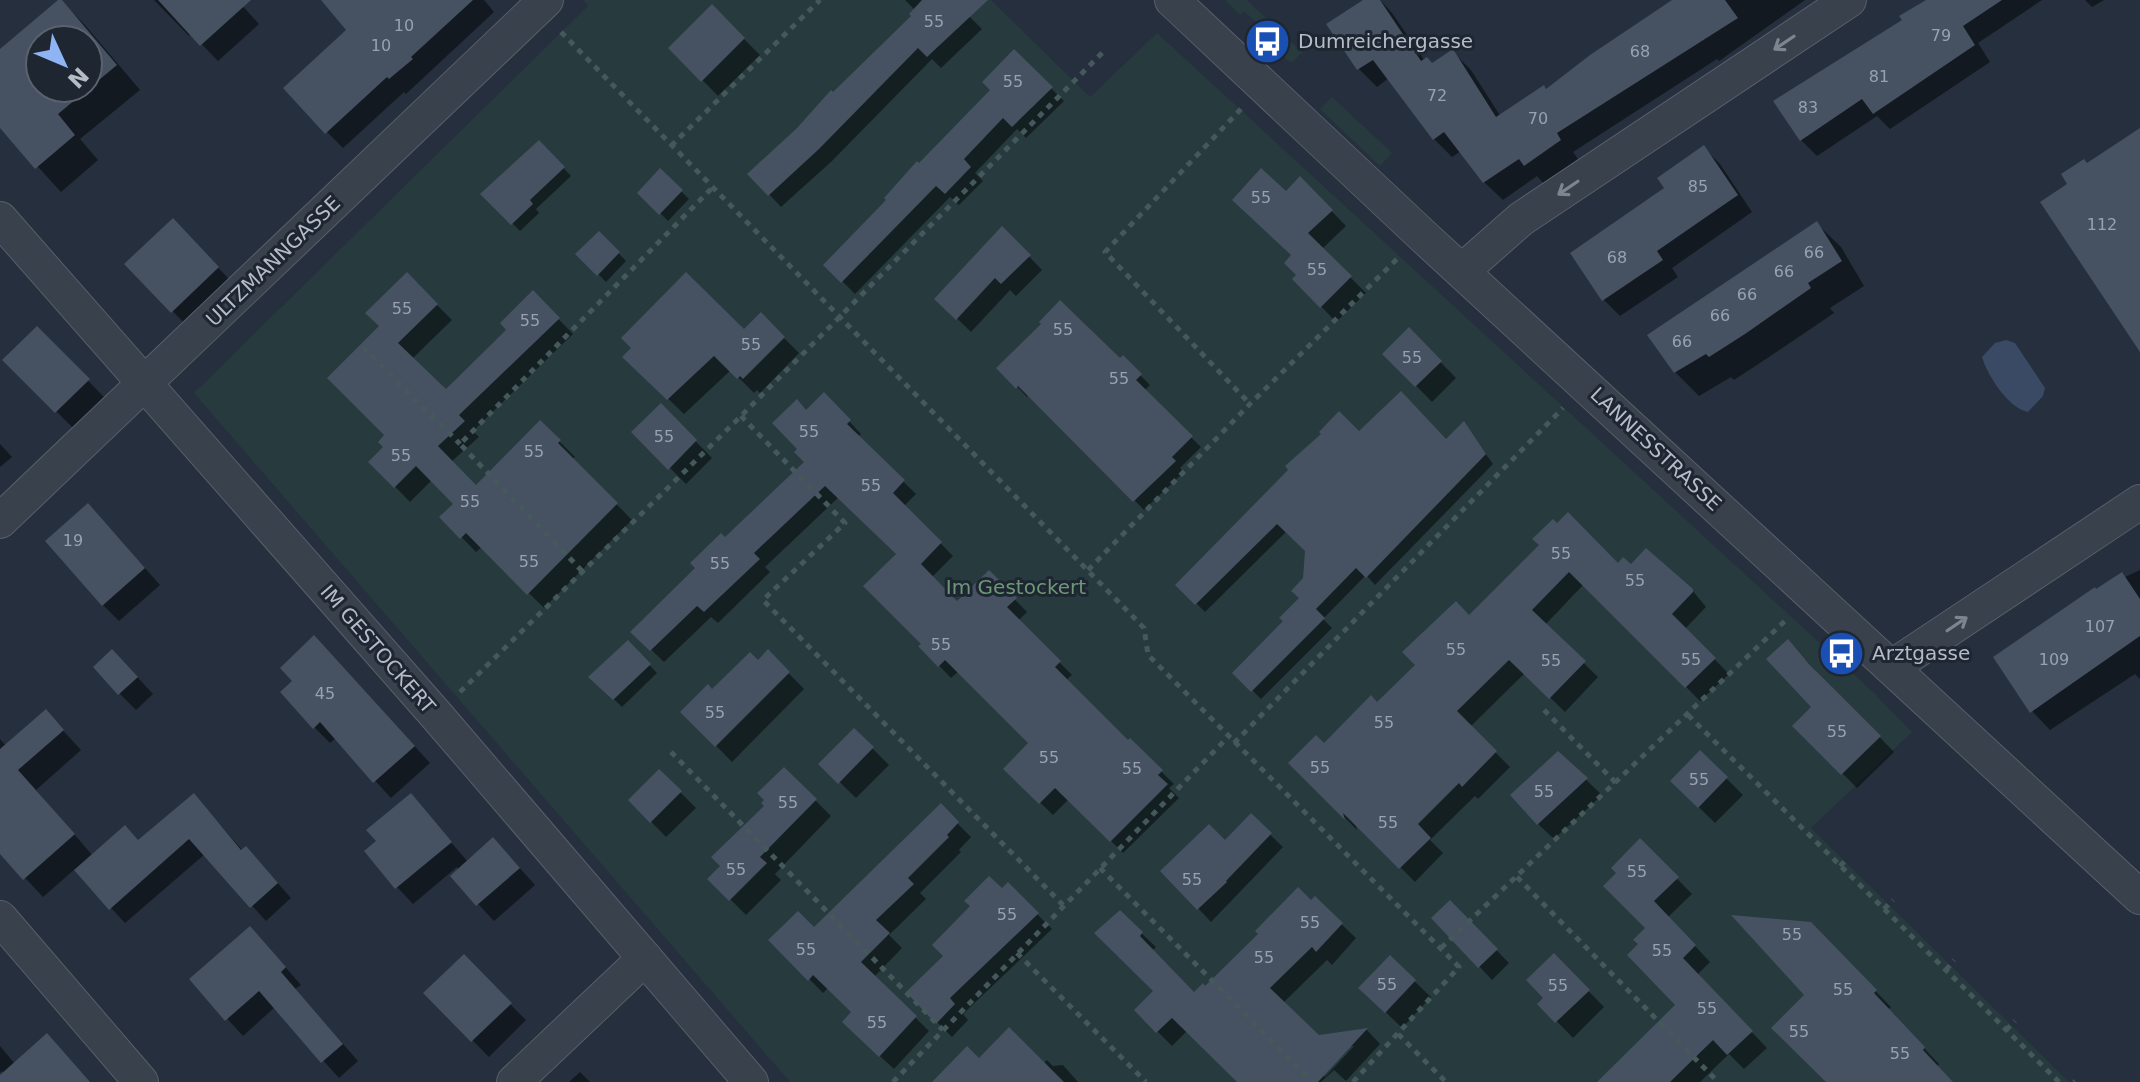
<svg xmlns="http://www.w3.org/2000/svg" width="2140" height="1082" font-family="'DejaVu Sans',sans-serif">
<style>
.green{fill:#273b3e}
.water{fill:#3a4a64}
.shadow{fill:#0007;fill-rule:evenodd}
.building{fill:#465161;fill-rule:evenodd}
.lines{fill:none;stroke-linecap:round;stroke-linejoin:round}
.minor-casing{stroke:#575f6b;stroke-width:36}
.path{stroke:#45585b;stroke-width:5;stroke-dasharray:6 6;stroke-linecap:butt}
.minor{stroke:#39414d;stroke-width:34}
.oneway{stroke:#7d8591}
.labels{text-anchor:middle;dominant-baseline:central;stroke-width:6;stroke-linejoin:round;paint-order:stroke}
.number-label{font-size:16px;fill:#99a1ae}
.poi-label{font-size:20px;fill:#b5bcc8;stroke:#1e2632;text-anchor:start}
.street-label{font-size:20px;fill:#b5bcc8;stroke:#1e2632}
.park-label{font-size:20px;fill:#6d9878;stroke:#1e2632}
</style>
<rect width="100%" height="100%" fill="#252f3d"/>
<g class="green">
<polygon points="583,0 991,0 1090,97 1157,33 1873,692 1912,732 1811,828 2069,1082 790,1082 194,393 588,6"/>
<polygon points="1225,0 1247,0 1302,52 1293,62 1288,61 1254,29 1258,24 1244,11 1240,15"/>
<polygon points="1332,97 1392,153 1380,166 1320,109"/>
</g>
<path class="water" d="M2006 340 2015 343 2045 388 2043 396 2028 412C2009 409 1987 375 1982 357L1995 343Z"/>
<g class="shadow">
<path d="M60 0 84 24 140 90 80 139 98 160 61 192 0 125V52ZM40 40H88V88H40Z"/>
<polygon points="154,0 237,0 259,24 218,61 192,34 189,36"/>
<polygon points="387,0 484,0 494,12 406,94 404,92 343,148 327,132"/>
<polygon points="905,0 953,0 982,29 941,68 932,59 832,161 781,207 750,174 913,16 915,10"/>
<polygon points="1366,0 1380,0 1392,13 1425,61 1433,65 1453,52 1471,70 1501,117 1547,91 1673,2 1672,0 1805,0 1719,61 1717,59 1573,152 1578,159 1543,183 1537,176 1503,200 1484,182 1461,151 1452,157 1434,139 1389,78 1377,87 1359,69"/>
<polygon points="1929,0 2042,0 1978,43 1990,62 1890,129 1877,116 1817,156 1801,140 1905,20"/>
<polygon points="2085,0 2104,0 2092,7"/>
<polygon points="712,7 760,55 718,96 671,48"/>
<polygon points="1014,52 1064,101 1026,138 1017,129 975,173 983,181 959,205 950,197 855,294 826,265 992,90"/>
<polygon points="539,142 571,176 536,209 539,213 520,231 483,194"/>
<polygon points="1704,148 1720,164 1752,212 1672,268 1678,277 1620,316 1604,300 1573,254 1667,189"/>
<polygon points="661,171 689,199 668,221 640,193"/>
<polygon points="1300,179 1346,226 1322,249 1366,293 1336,322 1295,279 1299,275 1286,193"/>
<polygon points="172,221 234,284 188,327 127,264"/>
<polygon points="1817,224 1841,247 1864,286 1830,308 1834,313 1769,357 1734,380 1731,377 1699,396 1675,372"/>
<polygon points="1003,229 1042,270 1016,296 1010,290 971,332 937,299"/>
<polygon points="599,233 626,261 606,282 578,254"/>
<polygon points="407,275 452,320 412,359 446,392 509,330 533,293 573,334 473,431 479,437 451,462 476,487 540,422 575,457 572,459 632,520 544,608 482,547 476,552 442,517 456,504 432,480 410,502 371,462 385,447 387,435 381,327"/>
<polygon points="761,315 799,353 760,393 757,390 754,393 731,370 684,414 625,357 744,332"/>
<polygon points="37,329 104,397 73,428 5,360"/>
<polygon points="1409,330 1456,378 1432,402 1385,354"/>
<polygon points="1123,358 1150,385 1144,391 1201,447 1180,468 1184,472 1144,510 1029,394 1027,397 999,368 1120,361"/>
<polygon points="661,406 712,458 686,484 634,432"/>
<polygon points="837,408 861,434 858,437 916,494 904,506 953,556 932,577 957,604 989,573 1027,612 1018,621 1072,675 1066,680 1128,743 1130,741 1174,784 1169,788 1179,798 1123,853 1069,799 1053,815 1006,769 1031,743 959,671 951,678 921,647 923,644 898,554 839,497 765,567 770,572 718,623 711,617 664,662 633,632 807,462 806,412"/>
<polygon points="1464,424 1493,464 1375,585 1366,575 1323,619 1332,628 1261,699 1235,673 1286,621 1301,599 1307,551 1287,531 1205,612 1178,585 1359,434 1447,442"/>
<polygon points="0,444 12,457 0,467"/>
<polygon points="104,522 160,585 119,621 103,605"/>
<polygon points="1541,545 1631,567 1692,590 1706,607 1685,629 1729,674 1700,701 1584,584 1545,625 1598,677 1565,712 1525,673 1470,727 1510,767 1478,799 1475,796 1430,840 1443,853 1415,882 1355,822 1357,830 1291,763 1324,746 1378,705"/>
<polygon points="2140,570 2140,679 2135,674 2050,730 2032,711 2096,591"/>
<polygon points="1788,642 1894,752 1857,788 1795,726 1814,707"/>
<polygon points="628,643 657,673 622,707 591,677"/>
<polygon points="768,652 804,689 732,762 683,712 758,662"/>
<polygon points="330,654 430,763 391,798 336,738 330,743 314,727"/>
<polygon points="128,667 153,694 136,710 120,694"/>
<polygon points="46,712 81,750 36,790 93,856 139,842 208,811 243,851 260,863 291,898 266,921 205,854 125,923 75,869 43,897 0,851 0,739 6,746"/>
<polygon points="854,730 889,765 856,798 821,764"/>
<polygon points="1700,752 1743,795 1715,823 1672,781"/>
<polygon points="1558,753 1602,795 1554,839 1538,824"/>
<polygon points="784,769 831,816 775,874 781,880 746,915 710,879 767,806"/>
<polygon points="659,771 696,808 666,837 630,800"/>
<polygon points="411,796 468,862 509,856 535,885 494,921 452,876 459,870 457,867 413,904 397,887 379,841"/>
<polygon points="940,806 971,837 959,850 961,852 920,893 926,899 889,935 902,948 874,977 929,1031 894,1069 858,1036 854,1013 828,988 823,993 771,940 814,930"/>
<polygon points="1251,816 1283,847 1211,922 1163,871 1225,843"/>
<polygon points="1640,841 1692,894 1668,917 1710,962 1697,975 1767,1048 1744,1069 1729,1054 1700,1082 1600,1082 1678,1005 1641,944 1648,928"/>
<polygon points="1008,885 1052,929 963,1014 968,1020 952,1037 937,1022 946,956 972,906 1002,891"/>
<path d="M1315 899 1356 938 1332 965 1327 960 1283 1003 1318 1037 1367 1030 1380 1044 1346 1081 1334 1070 1321 1082H1240L1187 1031 1172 1046 1136 1010 1156 991 1119 912 1156 947 1152 951 1194 994 1205 989ZM1348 1046H1354L1325 1077 1322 1074Z"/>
<polygon points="1450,903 1509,963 1492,980 1479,966"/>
<polygon points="1810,924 1891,1007 1888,1010 1939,1064 1937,1067 1951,1082 1829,1082 1807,995"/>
<polygon points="266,945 301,985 295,989 358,1061 339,1078 275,1007 243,1036 191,979"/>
<polygon points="1554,956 1604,1007 1573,1038 1540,1004 1546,998"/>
<polygon points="463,957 526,1020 489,1057 426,993"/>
<polygon points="1390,958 1431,997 1402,1028 1361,988"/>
<polygon points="0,1046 15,1064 89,1082 12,1082 2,1071 0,1073"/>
<polygon points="979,1060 1043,1064 1047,1060 1053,1066 1063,1065 1078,1082 934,1082"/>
<polygon points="580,1072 590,1082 569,1082"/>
</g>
<g class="building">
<path d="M58 0H62L117 65 58 114 75 135 35 169 0 128V49ZM40 40H88V88H40Z"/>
<polygon points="158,0 251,0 200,46"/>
<polygon points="321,0 473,0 411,57 413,59 389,79 387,77 325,134 283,88 346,30"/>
<polygon points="922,0 988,0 927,57 918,48 819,149 768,196 747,174 797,128 831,90 833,92 911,16 909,14"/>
<polygon points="1363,0 1380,0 1421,61 1427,57 1432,63 1453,49 1496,117 1544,85 1546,89 1590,55 1672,0 1725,0 1738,18 1557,133 1561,140 1524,166 1519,159 1483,183 1444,132 1433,140 1373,60 1357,70 1326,24"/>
<polygon points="1926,0 2002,0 1963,26 1975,45 1873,114 1862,99 1800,141 1773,101 1902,20 1899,16"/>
<polygon points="712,4 745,38 701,82 668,48"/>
<polygon points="1014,49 1053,87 1012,127 1003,118 964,159 971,167 945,194 936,186 841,283 823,265 886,200 884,198 917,161 919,163 990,90 982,82"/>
<polygon points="2140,128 2140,352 2040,202 2067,184 2061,174 2084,159 2087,163"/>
<polygon points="539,140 565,167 530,200 533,204 511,225 480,194"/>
<polygon points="1704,145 1738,195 1657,251 1663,260 1602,301 1570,253 1664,188 1657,178"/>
<polygon points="660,168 683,190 659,215 637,193"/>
<polygon points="1261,168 1286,191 1300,176 1333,210 1308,233 1352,276 1320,308 1292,279 1296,275 1284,263 1291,255 1232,200"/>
<polygon points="173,218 219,267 171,313 124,264"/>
<polygon points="1817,221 1842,261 1808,283 1811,288 1745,334 1709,357 1706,354 1674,373 1647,335"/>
<polygon points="1002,226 1031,255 1001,284 995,278 956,320 934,299"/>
<polygon points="599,231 620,252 597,276 575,254"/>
<polygon points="407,272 438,304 398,343 446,389 506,330 500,323 533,290 560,318 459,415 465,421 438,446 476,485 540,420 561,440 558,443 618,503 527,595 466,533 460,539 439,517 453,504 416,466 394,488 368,462 383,447 378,442 384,435 327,378 379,326 365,313"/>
<polygon points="686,272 744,329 761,312 785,337 743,379 740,376 737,379 714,356 667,400 622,357 631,348 621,338"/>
<polygon points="1060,300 1120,358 1123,355 1142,374 1136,380 1193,436 1172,457 1176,461 1133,502 1018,386 1016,389 996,368 1041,324 1039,322"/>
<polygon points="37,326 90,379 55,413 2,360"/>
<polygon points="1409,327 1442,361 1415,387 1382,354"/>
<polygon points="1401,391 1446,439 1464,421 1486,454 1366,578 1356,568 1316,609 1325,618 1251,692 1232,673 1283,621 1279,618 1299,598 1291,591 1303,578 1305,551 1277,524 1195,605 1175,585 1288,470 1285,466 1321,434 1319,432 1339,411 1359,431"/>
<polygon points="824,392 851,420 847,424 905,480 893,493 942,542 921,564 957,601 989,570 1017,598 1007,607 1061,661 1055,667 1128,740 1130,738 1163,770 1158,775 1168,784 1110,842 1055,788 1039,804 1003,769 1028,743 945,660 938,667 918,646 921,644 863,586 896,554 825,486 754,553 760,559 704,612 697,606 650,651 630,632 695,568 690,563 721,533 725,537 804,462 794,452 797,449 772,423 797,399 806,410"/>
<polygon points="661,403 697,440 668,470 631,432"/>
<polygon points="88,503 145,568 102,606 45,541"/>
<polygon points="1568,512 1618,563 1623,557 1631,564 1646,548 1693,589 1693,592 1672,614 1716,658 1685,688 1569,572 1532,610 1586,661 1549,699 1509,660 1457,711 1497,751 1462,787 1459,783 1418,824 1431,838 1399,869 1343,813 1345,820 1288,763 1316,735 1324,743 1371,695 1377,702 1415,665 1402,652 1456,601 1469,615 1539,545 1532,539 1553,519 1557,523"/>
<polygon points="2122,572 2140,599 2140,636 2030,713 1993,657 2095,587 2096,589"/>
<polygon points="314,635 415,746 373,783 320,722 313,729 280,692 292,681 280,668"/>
<polygon points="1788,639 1809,664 1881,736 1841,775 1792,726 1811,707 1766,659"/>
<polygon points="628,640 651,664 613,700 588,677"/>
<polygon points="112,649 138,677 118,695 93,667"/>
<polygon points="768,649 790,672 715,747 680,712 708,684 712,689 750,652 758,660"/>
<polygon points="46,709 64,730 18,770 75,834 23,880 0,854 0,749"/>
<polygon points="854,728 874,747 838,784 818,764"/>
<polygon points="1700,750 1728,777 1698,808 1670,781"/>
<polygon points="1558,751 1588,778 1537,825 1510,795"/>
<polygon points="784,767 817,799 760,857 767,863 729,901 707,879 720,866 711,857 764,806 761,803 764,800 757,793"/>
<polygon points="659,769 682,791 650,823 628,800"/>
<polygon points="194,793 241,850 246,846 278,883 250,908 189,839 109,910 74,870 125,825 138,840"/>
<polygon points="411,793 452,842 395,889 364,851 376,841 366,830"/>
<polygon points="941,803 959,822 947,835 949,837 908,878 914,884 876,920 890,933 861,962 917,1016 879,1057 842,1022 851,1012 813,975 808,981 768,940 798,911 814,927"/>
<polygon points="1251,813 1272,833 1226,881 1227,882 1197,910 1160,871 1209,824 1225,840"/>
<polygon points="493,837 520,868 476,906 450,876"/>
<polygon points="1640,838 1679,877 1654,901 1696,945 1683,958 1753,1031 1727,1055 1713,1040 1670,1082 1597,1082 1675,1005 1627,955 1638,944 1633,940 1645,928 1603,886 1616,873 1611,868"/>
<polygon points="989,876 1002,888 1008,882 1039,913 950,998 955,1004 936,1024 906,992 943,956 932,945 970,906 964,901"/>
<polygon points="1298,887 1311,900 1315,896 1343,923 1316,952 1312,947 1270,988 1319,1035 1368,1028 1318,1082 1237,1082 1172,1018 1156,1033 1134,1010 1153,991 1094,933 1120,910 1143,932 1140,936 1194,992 1203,983 1205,986 1258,934 1255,931"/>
<polygon points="1450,900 1498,949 1478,968 1431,918"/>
<polygon points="1731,915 1811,922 1877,990 1874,993 1925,1047 1923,1050 1953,1082 1826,1082 1771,1028 1804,995"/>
<polygon points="250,926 286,967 281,972 343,1044 321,1063 259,991 225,1021 189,979"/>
<polygon points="1554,953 1590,990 1555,1023 1537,1004 1543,998 1526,980"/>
<polygon points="464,954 512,1003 471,1042 423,993"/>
<polygon points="1390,955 1416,980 1385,1013 1358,988"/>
<polygon points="1009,1027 1064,1082 932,1082 967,1046 979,1058"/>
<polygon points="47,1033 90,1082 0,1082 0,1075"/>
</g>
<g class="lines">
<defs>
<g id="minor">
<polyline points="1172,0 1422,235 2140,897"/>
<polyline points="0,219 437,716 751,1082"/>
<polyline points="1462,271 1521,219 1849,0"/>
<polyline points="0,521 546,0"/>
<polyline points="1892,667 2140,502"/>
<polyline points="0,918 141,1082"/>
<polyline points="514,1082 645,958"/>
</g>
</defs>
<use href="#minor" class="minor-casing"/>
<g class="path">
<polyline points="561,32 1144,628 1148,655 1459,967 1353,1082"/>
<polyline points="1241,109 1105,252 1250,404"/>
<polyline points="671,146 820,0"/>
<polyline points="363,347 460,444"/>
<polyline points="741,416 845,523 763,600 1063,905"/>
<polyline points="1088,570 1250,404 1397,259"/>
<polyline points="582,571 460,444 712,188"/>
<polyline points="460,692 741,416 1103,52"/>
<polyline points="1544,710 1616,783"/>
<polyline points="1688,715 2059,1082"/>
<polyline points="1234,743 1563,408"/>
<polyline points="671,752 943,1030"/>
<polyline points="1840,866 1848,858"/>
<polyline points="1100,868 1313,1082"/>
<polyline points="1517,877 1718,1082"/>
<polyline points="1884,909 1893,900"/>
<polyline points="1441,948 1788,618"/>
<polyline points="1017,953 1146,1082"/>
<polyline points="1946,970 1954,960"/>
<polyline points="2006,1030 2015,1021"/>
<polyline points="1398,1034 1446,1082"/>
<polyline points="893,1082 1228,737"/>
<polyline points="2074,1082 2075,1081"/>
</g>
<use href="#minor" class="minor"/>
</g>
<defs><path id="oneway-shaft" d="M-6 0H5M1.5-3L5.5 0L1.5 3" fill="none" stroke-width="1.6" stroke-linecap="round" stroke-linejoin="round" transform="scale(2)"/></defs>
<g class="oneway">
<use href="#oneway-shaft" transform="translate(1784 43) rotate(146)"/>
<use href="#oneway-shaft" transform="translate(1568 188) rotate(146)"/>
<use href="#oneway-shaft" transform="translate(1957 624) rotate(-34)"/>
</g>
<defs>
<symbol id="bus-disc" viewBox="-11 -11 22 22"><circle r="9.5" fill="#1a4fb4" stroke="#1e2632"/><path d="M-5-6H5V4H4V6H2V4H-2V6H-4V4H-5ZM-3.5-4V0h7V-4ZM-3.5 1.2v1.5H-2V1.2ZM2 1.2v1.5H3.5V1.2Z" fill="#fff"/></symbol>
</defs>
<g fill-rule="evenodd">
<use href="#bus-disc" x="1242" y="16" width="51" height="51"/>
<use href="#bus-disc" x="1816" y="628" width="51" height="51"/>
</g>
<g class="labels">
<g class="number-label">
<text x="934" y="21">55</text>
<text x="404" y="25">10</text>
<text x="1941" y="35">79</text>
<text x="381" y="45">10</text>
<text x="1640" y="51">68</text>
<text x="1879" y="76">81</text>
<text x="1013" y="81">55</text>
<text x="1437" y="95">72</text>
<text x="1808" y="107">83</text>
<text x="1538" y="118">70</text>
<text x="1698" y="186">85</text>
<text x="1261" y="197">55</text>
<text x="2102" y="224">112</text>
<text x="1814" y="252">66</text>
<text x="1617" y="257">68</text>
<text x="1317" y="269">55</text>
<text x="1784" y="271">66</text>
<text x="1747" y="294">66</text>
<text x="402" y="308">55</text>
<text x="1720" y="315">66</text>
<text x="530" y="320">55</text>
<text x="1063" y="329">55</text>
<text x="1682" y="341">66</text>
<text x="751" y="344">55</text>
<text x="1412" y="357">55</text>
<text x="1119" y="378">55</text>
<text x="809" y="431">55</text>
<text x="664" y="436">55</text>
<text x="534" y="451">55</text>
<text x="401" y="455">55</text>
<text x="871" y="485">55</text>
<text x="470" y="501">55</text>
<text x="73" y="540">19</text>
<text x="1561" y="553">55</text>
<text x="529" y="561">55</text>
<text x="720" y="563">55</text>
<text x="1635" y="580">55</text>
<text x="2100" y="626">107</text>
<text x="941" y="644">55</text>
<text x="1456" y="649">55</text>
<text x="1691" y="659">55</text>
<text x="2054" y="659">109</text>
<text x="1551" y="660">55</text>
<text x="325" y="693">45</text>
<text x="715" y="712">55</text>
<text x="1384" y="722">55</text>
<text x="1837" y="731">55</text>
<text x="1049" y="757">55</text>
<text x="1320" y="767">55</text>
<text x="1132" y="768">55</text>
<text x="1699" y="779">55</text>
<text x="1544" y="791">55</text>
<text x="788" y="802">55</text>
<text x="1388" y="822">55</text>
<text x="736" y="869">55</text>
<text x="1637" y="871">55</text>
<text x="1192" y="879">55</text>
<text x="1007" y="914">55</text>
<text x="1310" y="922">55</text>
<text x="1792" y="934">55</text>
<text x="806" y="949">55</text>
<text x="1662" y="950">55</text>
<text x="1264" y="957">55</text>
<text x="1387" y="984">55</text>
<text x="1558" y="985">55</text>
<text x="1843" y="989">55</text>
<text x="1707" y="1008">55</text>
<text x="877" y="1022">55</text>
<text x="1799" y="1031">55</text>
<text x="1900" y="1053">55</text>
</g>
<g class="poi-label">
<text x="1298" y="41">Dumreichergasse</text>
<text x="1872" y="653">Arztgasse</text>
</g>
<g class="street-label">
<text transform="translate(273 261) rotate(-44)">ULTZMANNGASSE</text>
<text transform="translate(1656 449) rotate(43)">LANNESSTRASSE</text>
<text transform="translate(378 649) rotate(49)">IM GESTOCKERT</text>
</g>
<g class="park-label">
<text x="1016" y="587">Im Gestockert</text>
</g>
</g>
<g transform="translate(64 64) rotate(134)"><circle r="38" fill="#1e2632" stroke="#5a626e" stroke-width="2"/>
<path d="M0-6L14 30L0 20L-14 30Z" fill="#8fb4f3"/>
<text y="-12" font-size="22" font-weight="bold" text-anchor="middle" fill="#b5bcc8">N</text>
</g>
</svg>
